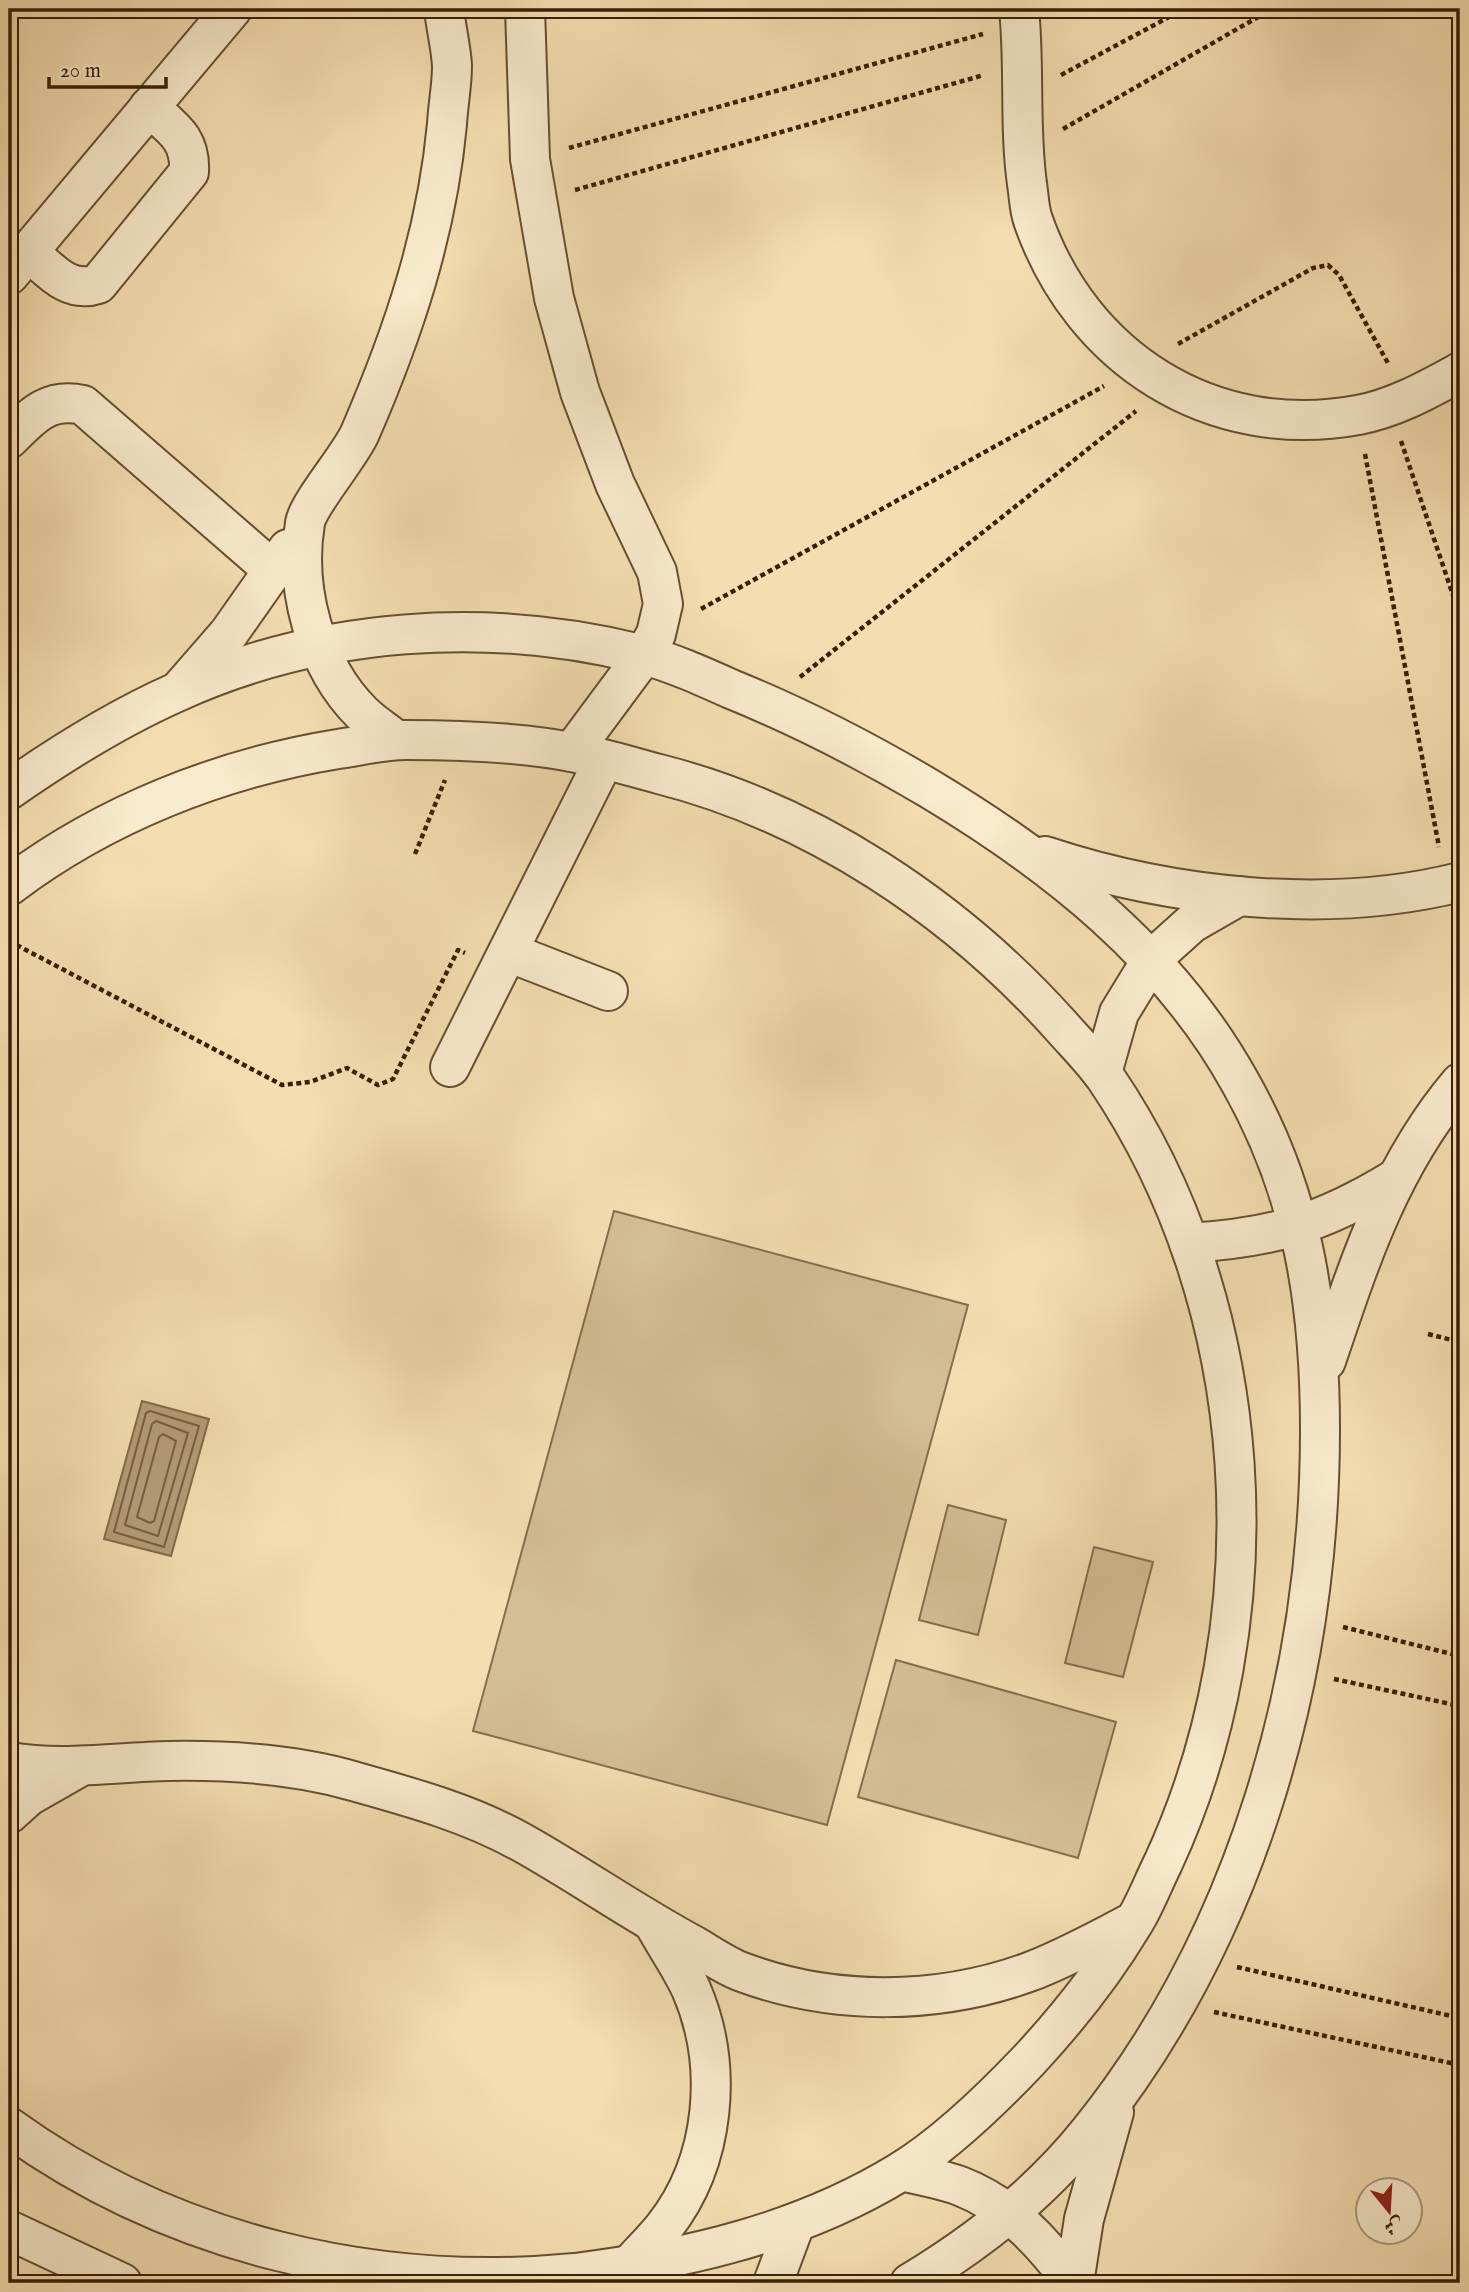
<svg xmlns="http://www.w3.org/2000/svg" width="1469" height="2292" font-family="'IM FELL English',Amiri,serif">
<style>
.garden{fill:#d4be94;stroke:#866e4c;stroke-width:2}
.water{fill:#b49d76;stroke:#826b48;stroke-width:2}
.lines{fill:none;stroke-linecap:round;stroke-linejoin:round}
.shore{stroke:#765e3d;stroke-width:2}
.minor-casing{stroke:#674f2f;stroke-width:42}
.path{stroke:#381f04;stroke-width:4.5;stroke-dasharray:5 3.5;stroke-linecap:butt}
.minor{stroke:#f8eacc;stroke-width:38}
</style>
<rect width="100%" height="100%" fill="#f4deb1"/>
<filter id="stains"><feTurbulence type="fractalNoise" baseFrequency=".00286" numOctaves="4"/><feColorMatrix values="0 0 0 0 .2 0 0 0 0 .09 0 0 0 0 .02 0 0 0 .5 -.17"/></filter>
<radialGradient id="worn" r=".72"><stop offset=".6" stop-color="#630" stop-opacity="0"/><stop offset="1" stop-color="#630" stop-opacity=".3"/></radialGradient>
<g class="garden">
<polygon points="614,1211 968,1305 827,1825 473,1731"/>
<polygon points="948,1505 1006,1520 978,1635 919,1620"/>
<polygon points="1094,1547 1153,1562 1123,1677 1065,1663"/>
<polygon points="896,1660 1116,1722 1078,1858 858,1797"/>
</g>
<polygon class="water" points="142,1401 209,1419 171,1556 104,1539"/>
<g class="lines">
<g class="shore">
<polygon points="150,1411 199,1426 164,1547 114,1532 146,1413"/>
<polygon points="156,1421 188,1433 158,1536 125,1525 152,1424"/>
<polygon points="163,1434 176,1441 154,1521 150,1523 137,1517 159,1437"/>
</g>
<defs>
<g id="minor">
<polyline points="525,9 530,159 554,298 580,392 615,484 657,572 663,604 656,634 644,655 572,752"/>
<path d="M1019 9C1025 67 1019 126 1027 184 1029 196 1029 209 1033 220 1081 358 1211 442 1358 415 1395 408 1427 390 1460 372"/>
<path d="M29 252C50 270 68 294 98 284L189 172C191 138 172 128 149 107"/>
<polyline points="9,275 232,9"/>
<path d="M9 439C32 416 48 397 83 405L274 571"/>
<polyline points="182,687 229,633 288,549"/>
<path d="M396 740C385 731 372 723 362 713 315 666 294 589 305 523 308 504 350 456 360 433 403 334 437 233 447 124 448 105 452 85 452 66 451 47 446 28 444 9"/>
<path d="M9 790C62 753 118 718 177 692 320 627 488 616 640 654 671 662 702 676 731 689 800 717 866 751 930 789 1053 863 1169 954 1240 1082 1303 1193 1320 1304 1320 1430 1320 1678 1247 1935 1090 2131 1041 2193 978 2242 910 2283"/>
<path d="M1045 856C1172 898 1329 915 1460 882"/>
<path d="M9 886C104 814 221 768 338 749 360 746 383 740 406 740 461 740 522 742 576 753 604 758 632 767 659 774 813 813 955 908 1060 1025 1075 1042 1092 1059 1105 1077 1259 1303 1277 1617 1163 1863 1153 1883 1145 1905 1133 1924 1103 1974 1068 2018 1029 2060 993 2098 944 2145 900 2172 802 2232 688 2259 575 2273 375 2292 171 2244 9 2127"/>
<polyline points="508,952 608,991"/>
<polyline points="450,1067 604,760"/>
<polyline points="1102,1073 1119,1013 1152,959 1192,923 1239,896"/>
<path d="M1189 1243C1273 1238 1323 1223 1395 1179"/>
<path d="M1326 1361C1360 1260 1390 1166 1460 1083"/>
<path d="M9 1762C63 1771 115 1762 169 1761 229 1760 295 1764 353 1781 410 1797 469 1813 521 1842 580 1875 635 1914 695 1946 710 1955 726 1966 742 1972 833 2006 938 2005 1029 1972 1064 1959 1098 1940 1131 1923"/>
<polyline points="9,1814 29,1796 78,1768"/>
<path d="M902 2171C921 2176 942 2179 960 2186 1009 2205 1043 2242 1073 2283"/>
<polyline points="9,2230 122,2283"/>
<path d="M628 2267C640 2253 653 2241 664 2227 716 2161 724 2065 691 1989 681 1967 666 1946 654 1924"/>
<polyline points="773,2283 795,2224"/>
<polyline points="1074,2283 1084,2219 1114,2112"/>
</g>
</defs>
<use href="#minor" class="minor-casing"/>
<g class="path">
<polyline points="1061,75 1184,9"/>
<polyline points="1063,129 1272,9"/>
<polyline points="569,148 983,34"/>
<polyline points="575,190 984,75"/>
<polyline points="1178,344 1313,268 1328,265 1339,275 1389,365"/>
<polyline points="1401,441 1460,616"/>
<polyline points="1365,454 1439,847"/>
<polyline points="701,609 1104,386"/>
<polyline points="800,677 1136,411"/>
<polyline points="415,854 445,780"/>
<polyline points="9,941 282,1085 310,1082 347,1068 378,1085 393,1079 458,950 465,953"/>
<polyline points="1428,1334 1460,1342"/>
<polyline points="1343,1627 1460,1656"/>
<polyline points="1334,1679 1460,1706"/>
<polyline points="1237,1967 1460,2018"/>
<polyline points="1214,2012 1460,2065"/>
</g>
<use href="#minor" class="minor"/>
</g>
<rect width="1469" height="2292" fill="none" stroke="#f4deb1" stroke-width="35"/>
<rect x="10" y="10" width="1448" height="2271" fill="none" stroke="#381f04" stroke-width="3.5"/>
<rect x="18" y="18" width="1434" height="2257" fill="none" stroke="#381f04" stroke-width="2"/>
<g transform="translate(1389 2211) rotate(162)"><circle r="33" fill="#f8eacc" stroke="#ab997c" stroke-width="2"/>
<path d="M0-5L12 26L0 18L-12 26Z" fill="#8f2418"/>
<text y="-10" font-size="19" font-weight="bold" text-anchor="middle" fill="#381f04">ش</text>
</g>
<path d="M49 77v10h117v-10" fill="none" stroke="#381f04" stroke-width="3.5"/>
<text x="60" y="77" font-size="21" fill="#381f04" stroke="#f8eacc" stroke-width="5" paint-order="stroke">20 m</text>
<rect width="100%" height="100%" filter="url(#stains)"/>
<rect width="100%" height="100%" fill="url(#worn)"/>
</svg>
